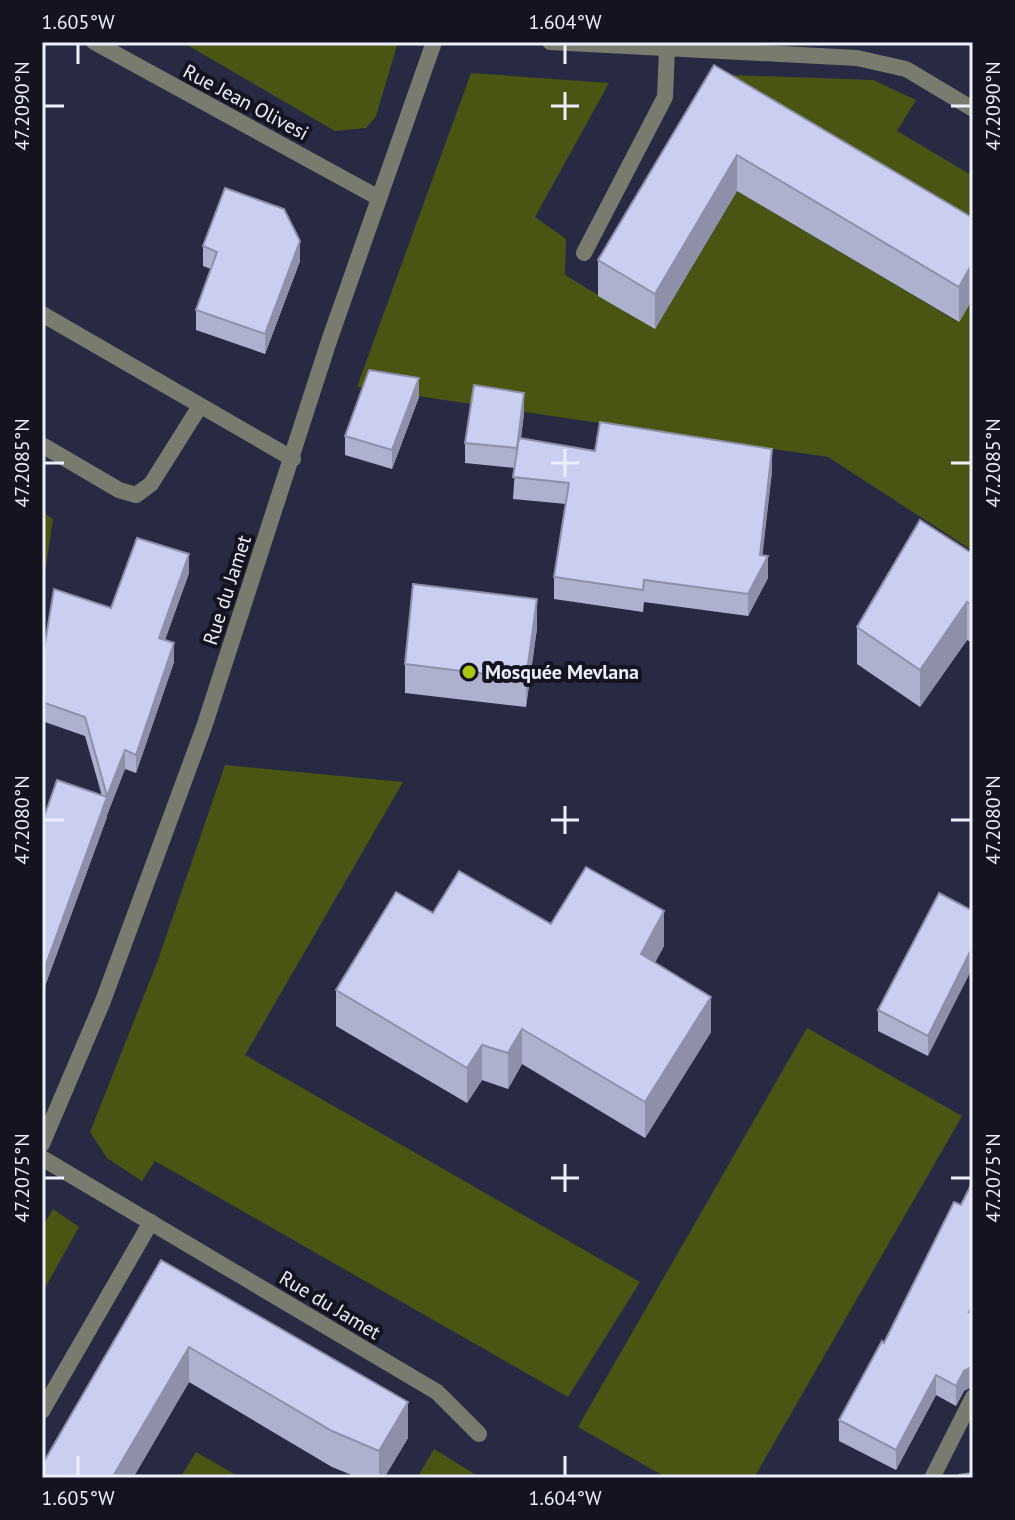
<svg xmlns="http://www.w3.org/2000/svg" width="1015" height="1520" font-family="'PT Sans',sans-serif">
<style>
.green{fill:#495513}
.lines{fill:none;stroke-linecap:round;stroke-linejoin:round}
.street{stroke:#787c6e;stroke-width:16}
.wall{fill:#aeb1ce}
.shaded-wall{fill:#8d90a8}
.building{fill:#cacef0;stroke:#8d90a8;stroke-width:2}
.ticks{fill:none;stroke:#edeffd;stroke-width:3}
.poi-dot{fill:#acc612;stroke:#131420;stroke-width:3}
.labels{text-anchor:middle;dominant-baseline:central;stroke-width:8;stroke-linejoin:round;paint-order:stroke}
.street-label{font-size:20px;fill:#edeffd;stroke:#131420}
.poi-label{font-size:20px;font-weight:bold;fill:#edeffd;stroke:#131420;text-anchor:start}
.neatline{fill:none;stroke:#edeffd;stroke-width:3}
.ticks-label{font-size:20px;text-anchor:middle;fill:#edeffd}
</style>
<rect width="100%" height="100%" fill="#282a44"/>
<g class="green">
<polygon points="182,42 398,42 376,116 366,128 335,131"/>
<polygon points="471,73 609,83 535,217 566,239 565,275 655,329 737,191 958,322 973,298 973,551 828,457 357,387"/>
<polygon points="730,75 873,80 916,100 897,131 973,176 973,254"/>
<polygon points="42,512 53,519 42,593"/>
<polygon points="225,765 403,782 245,1055 640,1282 568,1397 155,1161 142,1181 107,1158 90,1132 158,960"/>
<polygon points="807,1028 962,1116 754,1478 667,1478 578,1427"/>
<polygon points="53,1209 79,1227 42,1293 42,1228"/>
<polygon points="434,1449 481,1478 417,1478"/>
<polygon points="196,1452 241,1478 180,1478"/>
</g>
<g class="lines">
<g class="street">
<polyline points="94,42 379,198"/>
<polyline points="550,42 857,58 906,69 973,109"/>
<polyline points="584,253 665,97 667,50"/>
<polyline points="42,314 293,459"/>
<polyline points="42,445 119,490 136,495 151,484 200,406"/>
<polyline points="42,1144 103,1001 204,727 329,341 434,42"/>
<polyline points="42,1158 437,1392 479,1434"/>
<polyline points="42,1411 151,1222"/>
<polyline points="932,1478 973,1397"/>
</g>
</g>
<g class="wall">
<polygon points="714,65 973,218 973,298 959,322 737,191 655,329 598,296 598,260"/>
<polygon points="203,246 300,261 265,354 196,330 196,310 211,269 203,266"/>
<polygon points="419,397 392,469 345,455 345,436"/>
<polygon points="524,413 521,438 595,451 772,471 762,555 768,578 748,616 644,602 643,612 554,599 554,577 566,504 513,499 515,468 465,463 465,443"/>
<polygon points="973,554 973,643 967,640 920,707 857,664 857,627"/>
<polygon points="189,573 165,640 174,662 136,773 125,769 107,815 107,812 107,817 45,986 42,985 42,823 102,796 85,736 42,721 42,661 111,608"/>
<polygon points="537,628 526,707 405,693 405,664"/>
<polygon points="939,893 928,1056 878,1031 878,1010"/>
<polygon points="433,913 664,946 655,962 711,1032 645,1138 522,1064 508,1089 482,1080 467,1103 336,1026 336,990"/>
<polygon points="973,1181 973,1386 964,1391 956,1406 936,1395 896,1470 839,1441 839,1420 884,1343"/>
<polygon points="161,1260 408,1438 384,1478 359,1478 332,1467 189,1382 133,1478 42,1478"/>
</g>
<g class="shaded-wall">
<polygon points="737,155 737,191 655,329 655,294"/>
<polygon points="300,241 300,261 265,354 265,334"/>
<polygon points="973,262 973,298 959,322 959,287"/>
<polygon points="419,378 419,397 392,469 392,450"/>
<polygon points="524,393 524,413 517,469 517,448"/>
<polygon points="772,449 772,471 761,569 768,556 768,578 748,616 748,594 760,555"/>
<polygon points="189,554 189,573 159,656 159,638"/>
<polygon points="537,599 537,628 526,707 526,679"/>
<polygon points="967,602 967,640 920,707 920,670"/>
<polygon points="174,643 174,662 136,773 136,755"/>
<polygon points="125,750 125,769 107,815 107,796"/>
<polygon points="107,797 107,817 45,986 45,967"/>
<polygon points="664,911 664,946 641,989 641,954"/>
<polygon points="973,946 973,967 928,1056 928,1036"/>
<polygon points="711,997 711,1032 645,1138 645,1102"/>
<polygon points="522,1029 522,1064 508,1089 508,1053"/>
<polygon points="482,1045 482,1080 467,1103 467,1068"/>
<polygon points="189,1347 189,1382 133,1478 112,1478"/>
<polygon points="973,1366 973,1386 964,1391 956,1406 956,1386 964,1371"/>
<polygon points="936,1375 936,1395 896,1470 896,1450"/>
<polygon points="408,1402 408,1438 384,1478 379,1478 379,1451"/>
</g>
<g class="building">
<polygon points="714,65 973,218 973,262 959,287 737,155 655,294 598,260"/>
<polygon points="225,188 284,209 300,241 265,334 196,310 217,252 203,246"/>
<polygon points="369,370 419,378 392,450 345,436"/>
<polygon points="474,385 524,393 517,448 465,443"/>
<polygon points="600,422 772,449 760,555 768,556 748,594 644,580 643,590 554,577 569,483 513,477 519,438 595,451"/>
<polygon points="920,520 973,554 973,606 967,602 920,670 857,627"/>
<polygon points="137,538 189,554 159,638 174,643 136,755 125,750 107,796 85,717 42,702 42,661 54,589 111,608"/>
<polygon points="413,584 537,599 526,679 405,664"/>
<polygon points="57,780 107,797 45,967 42,966 42,823"/>
<polygon points="586,867 664,911 641,954 711,997 645,1102 522,1029 508,1053 482,1045 467,1068 336,990 396,892 433,913 459,871 551,924"/>
<polygon points="939,893 973,911 973,946 928,1036 878,1010"/>
<polygon points="973,1181 973,1304 969,1312 973,1313 973,1366 964,1371 956,1386 936,1375 896,1450 839,1420 882,1341 884,1343 954,1202 961,1205"/>
<polygon points="161,1260 408,1402 379,1451 332,1431 189,1347 112,1478 42,1478 42,1465"/>
<polygon points="973,1473 973,1478 957,1478 959,1475"/>
</g>
<path class="ticks" d="M78 44V64M565 44V64M565 92V120M44 106H64M551 106H579M951 106H971M565 449V477M44 463H64M551 463H579M951 463H971M565 806V834M44 820H64M551 820H579M951 820H971M565 1164V1192M44 1178H64M551 1178H579M951 1178H971M78 1456V1476M565 1456V1476"/>
<circle class="poi-dot" cx="469" cy="672" r="8"/>
<g class="labels">
<g class="street-label">
<text transform="translate(246 102) rotate(28)">Rue Jean Olivesi</text>
<text transform="translate(227 590) rotate(-72)">Rue du Jamet</text>
<text transform="translate(330 1305) rotate(31)">Rue du Jamet</text>
</g>
<g class="poi-label">
<text x="485" y="672">Mosquée Mevlana</text>
</g>
</g>
<rect width="1015" height="1520" fill="none" stroke="#131420" stroke-width="88"/>
<rect x="44" y="44" width="927" height="1432" class="neatline"/>
<g class="ticks-label">
<text x="78" y="29">1.605°W</text>
<text x="565" y="29">1.604°W</text>
<text transform="translate(22 106) rotate(-90)" y="7">47.2090°N</text>
<text transform="translate(993 106) rotate(-90)" y="7">47.2090°N</text>
<text transform="translate(22 463) rotate(-90)" y="7">47.2085°N</text>
<text transform="translate(993 463) rotate(-90)" y="7">47.2085°N</text>
<text transform="translate(22 820) rotate(-90)" y="7">47.2080°N</text>
<text transform="translate(993 820) rotate(-90)" y="7">47.2080°N</text>
<text transform="translate(22 1178) rotate(-90)" y="7">47.2075°N</text>
<text transform="translate(993 1178) rotate(-90)" y="7">47.2075°N</text>
<text x="78" y="1505">1.605°W</text>
<text x="565" y="1505">1.604°W</text>
</g>
</svg>
